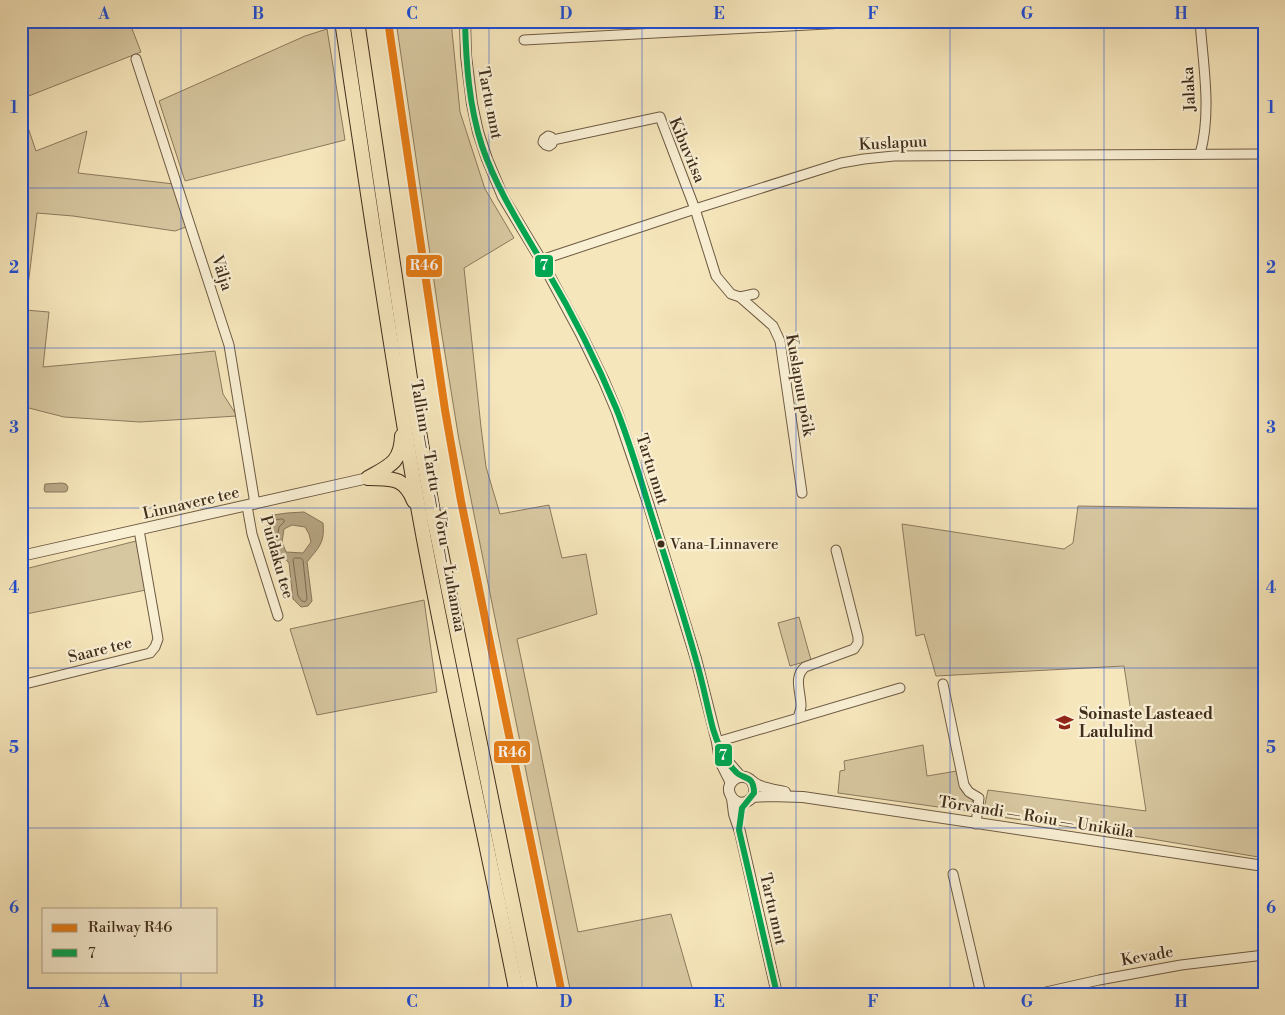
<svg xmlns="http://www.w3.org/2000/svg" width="1285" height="1015" font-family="'Libre Bodoni',serif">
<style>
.green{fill:#d7c7a0;stroke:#8c7a5e}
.water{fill:#b8a785;stroke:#88765b;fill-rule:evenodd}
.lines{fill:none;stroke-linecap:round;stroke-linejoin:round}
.shore{stroke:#7c6a50;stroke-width:1}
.minor-casing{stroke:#6e5b44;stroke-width:11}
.tertiary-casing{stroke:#6e5b44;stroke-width:12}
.trunk-casing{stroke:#402d1c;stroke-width:16}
.minor{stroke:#f9efd3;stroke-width:9}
.tertiary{stroke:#f9efd3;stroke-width:10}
.trunk{stroke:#f6e6bb;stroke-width:14}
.bus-1-casing{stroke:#f9efd3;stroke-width:10}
.bus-1{stroke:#00a651;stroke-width:6}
.rail-1-casing{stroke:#f9efd3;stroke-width:11}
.rail-1{stroke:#e67c16;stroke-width:8}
.grid{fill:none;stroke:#1d4ed8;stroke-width:1;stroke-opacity:0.55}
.bus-dot{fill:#402d1c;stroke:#f9efd3;stroke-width:2}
.labels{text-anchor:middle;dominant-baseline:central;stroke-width:4.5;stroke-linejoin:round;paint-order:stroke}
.bus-label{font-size:15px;fill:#402d1c;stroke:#f9efd3;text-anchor:start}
.street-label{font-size:16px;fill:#402d1c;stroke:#f9efd3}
.poi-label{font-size:16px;font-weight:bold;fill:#402d1c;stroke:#f9efd3;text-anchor:start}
.line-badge{stroke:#f9efd3;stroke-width:2}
.badge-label{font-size:14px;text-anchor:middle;font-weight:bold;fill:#fff}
.neatline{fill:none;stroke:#1d4ed8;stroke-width:2}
.grid-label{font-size:16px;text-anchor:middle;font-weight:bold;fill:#1d4ed8}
</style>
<rect width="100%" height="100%" fill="#f6e6bb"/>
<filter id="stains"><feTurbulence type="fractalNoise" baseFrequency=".004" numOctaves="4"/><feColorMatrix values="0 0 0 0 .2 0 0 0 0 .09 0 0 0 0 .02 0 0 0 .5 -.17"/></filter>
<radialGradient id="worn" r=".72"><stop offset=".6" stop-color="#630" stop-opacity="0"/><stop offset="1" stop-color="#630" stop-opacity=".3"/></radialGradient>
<g class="green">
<polygon points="21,21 129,21 141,52 21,99"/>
<polygon points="396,21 451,21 460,112 485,189 514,238 464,268 481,427 486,467 500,514 549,505 562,558 586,554 597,614 517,639 578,932 671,914 694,994 571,994 459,440 441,329"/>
<polygon points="327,29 345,140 185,181 159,101 305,36"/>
<polygon points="21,107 36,151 87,131 78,173 174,184 186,227 175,231 73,216 37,213 25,310 49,312 43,367 215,351 223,394 237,416 140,422 64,417 21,406"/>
<polygon points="1078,506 1264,509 1264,858 1146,838 987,815 985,804 988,790 1146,811 1124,666 936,676 924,634 916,636 902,524 1064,549 1073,543"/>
<polygon points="136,541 146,590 21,615 21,570"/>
<polygon points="424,600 437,692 317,715 290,629"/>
<polygon points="799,617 811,660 790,666 778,623"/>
<polygon points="923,745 927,776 957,771 973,799 971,806 967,811 838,793 840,771 845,770 844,761"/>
</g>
<g class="water">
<polygon points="62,483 66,484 68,487 67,491 65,492 45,492 44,489 45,484"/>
<path d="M304 512 323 523C325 543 319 547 307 562L312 601 308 606 301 607 293 599 289 563 268 541 266 528 273 515 287 513ZM292 525 305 527 309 534 311 542 303 553 286 552 282 542 284 529Z"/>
</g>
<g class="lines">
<g class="shore">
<path d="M282 519 284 520V522L279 527 277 539 274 540C269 533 272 527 276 520Z"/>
<polygon points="295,558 301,558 303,560 307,599 305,602 302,601 298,596 293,560"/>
</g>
<defs>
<g id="minor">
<polyline points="524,40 883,21"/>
<polyline points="136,59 229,345 255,504"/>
<polyline points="553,140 551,137 548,136 544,139 543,142 546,145 549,146 552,144 553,140 660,117 695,209 716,276 731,294 740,297 754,294"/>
<path d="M1200 154C1212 112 1203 65 1200 21"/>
<polyline points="541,260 695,209 841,163 864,159 894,156 1264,154"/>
<polyline points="740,297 773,326 780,341 802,493"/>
<polyline points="247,506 252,534 278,616"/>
<polyline points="943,684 964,785 969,792 979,798 976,824"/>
<polyline points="21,685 150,653 155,647 158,639 139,530"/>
<path d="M798 718C799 714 801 710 801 706 801 692 793 677 805 667L854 649 858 643V637L836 550"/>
<polyline points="717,742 900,688"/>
<polyline points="953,874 981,994"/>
<polyline points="1037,994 1099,980 1181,965 1264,955"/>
</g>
<g id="tertiary">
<polyline points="465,21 466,56 472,104 478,132 487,159 503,197 541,260 582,336 604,381 617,412 649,506 696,659 717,742 720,761 731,783"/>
<polyline points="21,556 368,478"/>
<polyline points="721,750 729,763 741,777"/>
<path d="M752 782C762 801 736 811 730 794 726 785 735 775 745 777 750 778 753 783 758 785 767 789 776 790 785 792"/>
<polyline points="752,797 770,796 803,797 1264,866"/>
<polyline points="732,798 734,814 740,832 777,994"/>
</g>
<g id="trunk">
<path d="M342 21C367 185 390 349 419 512 448 673 485 833 517 994"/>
<polyline points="357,21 411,385 433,513 531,994"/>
<path d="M368 478C389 466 401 463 402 436"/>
<path d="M369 478C391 479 404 476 414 501"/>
</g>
</defs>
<use href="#minor" class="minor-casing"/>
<use href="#tertiary" class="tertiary-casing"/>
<use href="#trunk" class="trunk-casing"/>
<use href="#minor" class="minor"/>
<use href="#tertiary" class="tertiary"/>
<use href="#trunk" class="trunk"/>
<defs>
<path id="bus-1" d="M465 21C466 63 469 106 482 146 497 190 522 228 546 269 572 313 596 360 616 408 629 440 639 474 649 507 665 558 682 609 696 660 703 683 707 706 713 729 718 745 725 762 737 773 741 777 748 777 751 781 754 785 754 789 754 793L742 808 739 830 777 994"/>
</defs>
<use href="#bus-1" class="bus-1-casing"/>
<use href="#bus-1" class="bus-1"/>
<defs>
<polyline id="rail-1" points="388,21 445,410 461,501 562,994"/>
</defs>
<use href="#rail-1" class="rail-1-casing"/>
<use href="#rail-1" class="rail-1"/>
</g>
<path class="grid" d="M181 21V909M335 21V994M489 21V994M642 21V994M796 21V994M950 21V994M1104 21V994M21 188H1264M21 348H1264M21 508H1264M21 668H1264M21 828H1264M181 971V994"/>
<defs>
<symbol id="school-bare" viewBox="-9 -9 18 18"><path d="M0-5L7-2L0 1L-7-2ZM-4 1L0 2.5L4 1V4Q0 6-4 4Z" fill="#8f2418" stroke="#f9efd3" stroke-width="2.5" paint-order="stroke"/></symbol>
</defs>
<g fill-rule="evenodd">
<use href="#school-bare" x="1052" y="710" width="25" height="25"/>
</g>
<circle class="bus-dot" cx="661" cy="544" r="4.5"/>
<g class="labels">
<g class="bus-label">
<text x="670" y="544">Vana-Linnavere</text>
</g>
<g class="street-label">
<text transform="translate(1189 89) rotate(-93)">Jalaka</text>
<text transform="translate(490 103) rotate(79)">Tartu mnt</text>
<text transform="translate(893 143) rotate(-3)">Kuslapuu</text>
<text transform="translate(687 150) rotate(67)">Kibuvitsa</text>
<text transform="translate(222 273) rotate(72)">Välja</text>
<text transform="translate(800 385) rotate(80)">Kuslapuu põik</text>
<text transform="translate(652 469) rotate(72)">Tartu mnt</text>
<text transform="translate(191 503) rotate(-13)">Linnavere tee</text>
<text transform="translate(438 506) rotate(80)">Tallinn — Tartu — Võru — Luhamaa</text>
<text transform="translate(277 557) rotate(74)">Puidaku tee</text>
<text transform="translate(100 650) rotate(-14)">Saare tee</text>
<text transform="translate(1036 817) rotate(9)">Tõrvandi — Roiu — Uniküla</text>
<text transform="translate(773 909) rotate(77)">Tartu mnt</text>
<text transform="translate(1147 956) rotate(-10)">Kevade</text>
</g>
<g class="poi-label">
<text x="1079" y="714">Soinaste Lasteaed<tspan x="1079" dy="18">Laululind</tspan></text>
</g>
</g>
<g class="line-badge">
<rect x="534" y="254" width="20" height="24" rx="5" fill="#00a651"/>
<rect x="405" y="254" width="38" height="24" rx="5" fill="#e67c16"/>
<rect x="493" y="740" width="38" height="24" rx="5" fill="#e67c16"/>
<rect x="714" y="743" width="19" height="24" rx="5" fill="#00a651"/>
</g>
<g class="badge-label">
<text x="544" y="270">7</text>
<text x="424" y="270">R46</text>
<text x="512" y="757">R46</text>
<text x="723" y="760">7</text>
</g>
<rect width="1285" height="1015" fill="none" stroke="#f6e6bb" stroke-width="55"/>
<rect x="42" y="908" width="175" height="65" fill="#f9efd3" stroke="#afa18a"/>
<rect x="52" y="924" width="25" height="8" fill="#e67c16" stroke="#afa18a"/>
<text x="88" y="932" font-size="15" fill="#402d1c">Railway R46</text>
<rect x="52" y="949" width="25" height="8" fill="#00a651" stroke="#afa18a"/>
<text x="88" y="958" font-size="15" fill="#402d1c">7</text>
<rect x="28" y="28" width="1230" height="960" class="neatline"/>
<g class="grid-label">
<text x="104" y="19">A</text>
<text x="258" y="19">B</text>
<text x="412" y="19">C</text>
<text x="566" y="19">D</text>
<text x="719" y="19">E</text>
<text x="873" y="19">F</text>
<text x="1027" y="19">G</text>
<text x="1181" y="19">H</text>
<text x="14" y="113">1</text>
<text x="1271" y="113">1</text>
<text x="14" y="273">2</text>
<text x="1271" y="273">2</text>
<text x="14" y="433">3</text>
<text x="1271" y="433">3</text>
<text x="14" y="593">4</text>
<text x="1271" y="593">4</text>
<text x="14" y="753">5</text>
<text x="1271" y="753">5</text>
<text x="14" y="913">6</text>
<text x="1271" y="913">6</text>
<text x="104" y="1007">A</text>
<text x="258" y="1007">B</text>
<text x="412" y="1007">C</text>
<text x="566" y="1007">D</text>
<text x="719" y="1007">E</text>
<text x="873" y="1007">F</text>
<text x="1027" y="1007">G</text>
<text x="1181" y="1007">H</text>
</g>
<rect width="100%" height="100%" filter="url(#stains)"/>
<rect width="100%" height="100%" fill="url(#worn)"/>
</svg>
